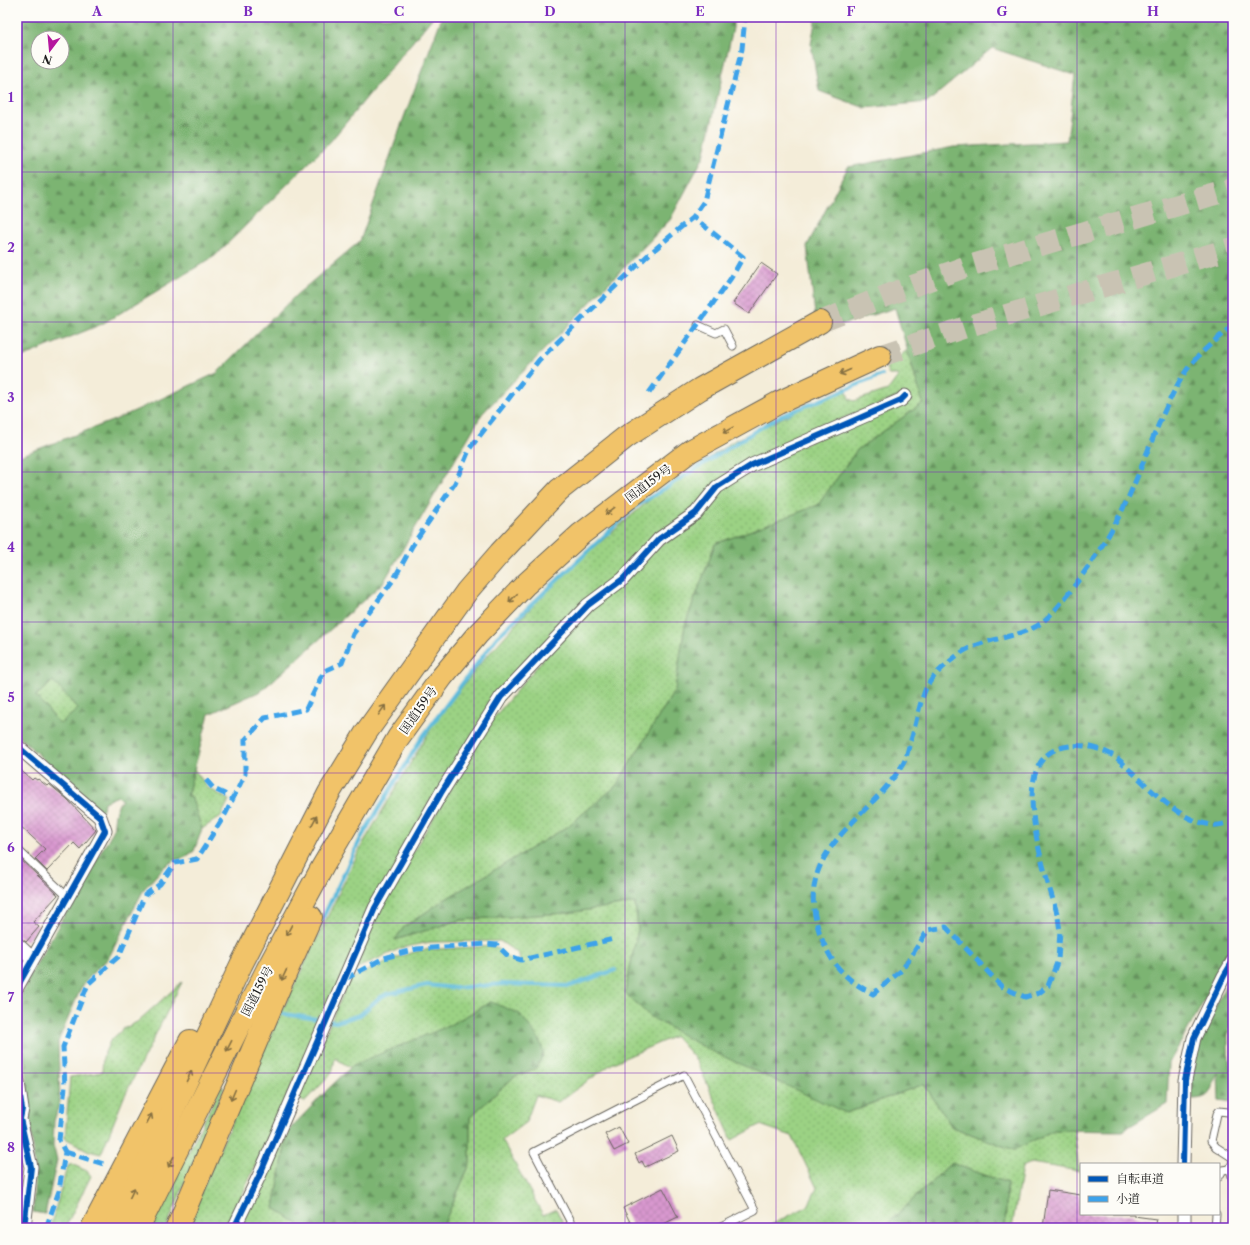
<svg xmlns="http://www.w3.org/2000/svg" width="1250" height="1245" font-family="'Libre Caslon Text','Noto Serif JP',serif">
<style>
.grass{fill:url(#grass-dots);stroke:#5c7750}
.forest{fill:url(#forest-firs);stroke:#4c6847;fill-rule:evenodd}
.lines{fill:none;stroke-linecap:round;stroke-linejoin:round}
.stream{stroke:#5dbbdc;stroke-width:4}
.building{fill:url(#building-cross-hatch)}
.highway-tunnel{stroke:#c9c3b3;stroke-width:22;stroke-dasharray:22 11;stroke-linecap:butt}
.lane-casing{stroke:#68655e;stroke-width:9}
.street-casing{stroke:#68655e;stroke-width:15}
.highway-casing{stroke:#68655e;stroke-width:24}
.lane{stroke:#fff;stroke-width:7}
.street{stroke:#fff;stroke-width:13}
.highway{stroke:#f1c369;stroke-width:22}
.quiet{stroke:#3da2ea;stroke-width:5;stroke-dasharray:10 5;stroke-linecap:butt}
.cycleway-casing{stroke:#fdfcf7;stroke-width:8}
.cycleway{stroke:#0057b8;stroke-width:6}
.oneway{stroke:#867042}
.grid{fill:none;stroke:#7b2cbf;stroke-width:1;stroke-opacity:0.55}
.labels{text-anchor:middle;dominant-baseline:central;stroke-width:4;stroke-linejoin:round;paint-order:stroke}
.street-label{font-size:12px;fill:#1c1c1c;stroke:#fdfcf7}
.neatline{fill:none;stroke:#7b2cbf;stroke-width:1.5}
.grid-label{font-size:13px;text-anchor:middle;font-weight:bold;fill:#7b2cbf}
</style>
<defs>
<pattern id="grass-dots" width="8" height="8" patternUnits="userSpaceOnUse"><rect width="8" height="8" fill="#9bd284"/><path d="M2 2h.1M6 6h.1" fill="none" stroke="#85b471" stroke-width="1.8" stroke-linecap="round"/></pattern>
<pattern id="forest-firs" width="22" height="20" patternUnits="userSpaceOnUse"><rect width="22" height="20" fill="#7cb472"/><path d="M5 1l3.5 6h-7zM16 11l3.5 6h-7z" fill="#65925d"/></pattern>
<pattern id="building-cross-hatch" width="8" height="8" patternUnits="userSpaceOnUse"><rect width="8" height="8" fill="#d898cf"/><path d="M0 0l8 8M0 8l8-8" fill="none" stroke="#b982b1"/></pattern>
</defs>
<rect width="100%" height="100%" fill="#fdfcf7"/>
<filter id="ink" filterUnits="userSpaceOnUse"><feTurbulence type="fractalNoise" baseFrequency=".025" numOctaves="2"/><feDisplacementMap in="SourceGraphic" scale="8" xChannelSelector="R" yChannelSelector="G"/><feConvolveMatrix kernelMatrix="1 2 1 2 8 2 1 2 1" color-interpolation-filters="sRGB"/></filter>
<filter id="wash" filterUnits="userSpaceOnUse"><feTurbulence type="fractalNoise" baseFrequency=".012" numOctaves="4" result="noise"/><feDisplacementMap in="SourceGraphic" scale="16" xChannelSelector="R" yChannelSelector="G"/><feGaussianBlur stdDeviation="0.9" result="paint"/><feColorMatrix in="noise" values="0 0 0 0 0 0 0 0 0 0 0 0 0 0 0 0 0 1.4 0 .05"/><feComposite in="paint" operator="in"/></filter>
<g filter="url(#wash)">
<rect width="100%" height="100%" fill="#f4edd9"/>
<g class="grass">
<polygon points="907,350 923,403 857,450 818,505 715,544 685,625 675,690 616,786 567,827 444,900 404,927 395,940 460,920 567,913 635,903 638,929 625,993 846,1113 924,1084 952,1127 1014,1150 1054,1130 1074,1130 1079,1171 1031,1163 1022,1167 1012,1228 1005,1228 1007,1183 951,1163 883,1228 765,1228 808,1206 817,1188 792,1136 760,1125 732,1140 697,1061 675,1036 613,1063 558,1102 536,1095 526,1122 502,1140 543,1215 556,1209 566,1228 442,1228 470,1164 470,1117 514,1077 536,1068 491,1002 448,1026 351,1068 335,1058 332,1073 305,1102 297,1099 349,980 394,958 421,950 494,946 512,961 520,963 519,954 500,941 430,942 401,948 351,971 375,916 491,721 543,659 595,606 729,482 899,396 821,427 737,471 699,504 522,671 426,807 311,1043 227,1228 185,1228 271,1034 362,845 435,722 480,664 551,585 654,496 732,442 846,387 849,399 854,401 888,390 899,375 889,375 886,368"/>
<polygon points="53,681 78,709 60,724 36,696"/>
<polygon points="194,769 207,787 229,800 221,816 202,829 191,796 187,797"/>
<polygon points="182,982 124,1097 101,1154 89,1151 65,1138 70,1077 102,1072 103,1057 110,1041 123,1029 137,1022"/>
<polygon points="221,1086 224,1088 166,1228 151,1228"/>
<polygon points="287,1136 274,1208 304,1228 238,1228 274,1150"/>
<polygon points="71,1164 87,1171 91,1176 65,1228 50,1228 66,1171 68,1166"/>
</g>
<g class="forest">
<path d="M17 17H433L330 142 215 256 102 324 17 359ZM38 38H62V62H38Z"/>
<path d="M442 17H733V28L704 156 670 220 482 414 383 583 261 691 209 714 187 796H191L202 829 194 851 184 858 175 860 165 866 144 889 108 959 96 969 81 988 58 1042 60 1102 54 1121 53 1145 57 1160 45 1214 33 1212 35 1170 20 1011 21 996 30 975 113 831C115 819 113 810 122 800L118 796 104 802 103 810 99 811 17 735V457L117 419 217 373 296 295 360 241 404 117ZM53 681 78 709 60 724 36 696Z"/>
<polygon points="816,17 1233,17 1233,950 1169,1063 1167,1104 1122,1131 1054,1130 1014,1150 952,1127 924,1084 846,1113 707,1049 651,1017 625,993 638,929 635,903 567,913 460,920 395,940 404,927 444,900 567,827 616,786 675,690 685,625 715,544 818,505 857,450 923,403 895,308 817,332 807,246 848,167 954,147 1067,141 1075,75 992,48 928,102 865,108 819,91 811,44"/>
<path d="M1233 971V1019L1228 1035V1047L1230 1068 1233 1080 1232 1102 1219 1100 1218 1073C1209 1089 1214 1099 1192 1099 1188 1053 1213 1012 1233 971Z"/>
<polygon points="491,1002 520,1014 539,1039 544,1054 536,1068 514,1077 470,1117 470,1164 442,1228 304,1228 274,1208 288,1131 330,1087 353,1065 448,1026"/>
<polygon points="951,1163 1007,1183 1005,1228 883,1228"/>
</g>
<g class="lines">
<g class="stream">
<polyline points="319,926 361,838 421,739 497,637 635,507 776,418 882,375"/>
<polyline points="278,1013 336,1022 360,1015 379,998 387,994 427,985 455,988 503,984 570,986 615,970"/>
</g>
</g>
<g id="blocks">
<g class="building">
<polygon points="761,263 777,274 749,314 733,303"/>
<polygon points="17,767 32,780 34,778 37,780 38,779 47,786 49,784 67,799 96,830 80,849 74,843 47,871 35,859 45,849 17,823"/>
<polygon points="17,856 58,895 33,922 39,927 26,942 17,936"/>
<polygon points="619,1127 628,1144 614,1151 605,1134"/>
<polygon points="672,1136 679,1151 645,1167 642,1161 639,1163 635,1154"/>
<polygon points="663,1188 678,1217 655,1228 633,1228 623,1208"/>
<polygon points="1048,1190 1081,1195 1081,1214 1134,1214 1134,1216 1156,1219 1154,1228 1043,1228"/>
</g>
</g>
</g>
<g filter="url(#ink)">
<use href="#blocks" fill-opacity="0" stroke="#68655e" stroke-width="1"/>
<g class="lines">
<g class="highway-tunnel">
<polyline points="820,322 896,292 965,267 1233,189"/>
<polyline points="880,356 969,326 1233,248"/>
</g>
<defs>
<g id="lane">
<polyline points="698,325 716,333 724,329 733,346"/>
<polyline points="17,849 69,898"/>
<polyline points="1228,1112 1219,1111 1217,1114 1211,1141 1216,1147 1233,1158"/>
<polyline points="1233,1161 1230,1169 1233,1180"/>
<polyline points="1219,1177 1223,1170 1230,1169"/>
<polyline points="570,1221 534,1152 684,1075 755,1210 719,1228"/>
<polyline points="1215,1228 1216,1214"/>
</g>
<g id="street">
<polyline points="17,746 100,817 105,831 17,987"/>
<polyline points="17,944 32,958"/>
<polyline points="17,1076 22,1109 20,1119 31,1167 24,1228"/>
<polyline points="1183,1164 1185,1080 1194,1038 1224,976 1233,961"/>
<polyline points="1184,1214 1184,1228"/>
<polyline points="234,1228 260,1174 375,908 441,793 501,697 588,605 623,579 659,539 696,513 717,487 752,465 901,400 905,396"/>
</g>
<g id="highway">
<polyline points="92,1228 190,1041"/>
<polyline points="115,1228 172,1112 241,965 329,793 367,731 467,591 500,553 559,490 626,437 700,389 820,322"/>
<polyline points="138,1228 267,970 323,866 398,738 442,677 477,635 526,584 581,534 690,451 778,403 880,356"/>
<polyline points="177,1228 282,981 311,917"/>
</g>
</defs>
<use href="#lane" class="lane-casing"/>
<use href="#street" class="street-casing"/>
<use href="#highway" class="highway-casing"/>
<use href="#lane" class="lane"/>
<use href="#street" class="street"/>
<use href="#highway" class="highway"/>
<g class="quiet">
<path d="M1233 325C1216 340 1196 355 1184 374 1161 411 1147 456 1129 496 1112 533 1090 566 1065 598 1055 611 1042 626 1026 631 1002 640 973 641 954 658 944 666 934 675 927 686 920 700 916 724 911 740 908 748 907 757 903 764 867 823 792 849 819 931 830 963 844 979 873 994L902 970 928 930 946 927 1002 987 1025 997 1039 993 1048 986 1058 960 1060 931 1058 917C1048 879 1004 764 1060 748 1078 743 1096 746 1112 755 1120 759 1126 767 1133 773 1156 794 1180 821 1212 825 1218 826 1227 823 1233 822"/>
<polyline points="649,393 731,278 743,257 693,217"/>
<polyline points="206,780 214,789 233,798"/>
<polyline points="345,979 384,958 405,952 417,949 487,944 497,945 507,955 521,960 614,939"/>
<polyline points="65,1152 107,1165"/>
<polyline points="46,1228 59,1191 65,1152 59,1140 65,1087 63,1047 88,984 119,956 145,895 160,884 175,863 197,859 226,813 245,774 245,740 265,718 306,709 324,671 342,663 353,634 394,579 412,546 455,483 470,448 539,360 647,256 693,217 704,201 742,49 745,17"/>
</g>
<defs>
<g id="cycleway">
<polyline points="17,746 100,817 105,831 17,987"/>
<polyline points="17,1076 22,1109 20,1119 31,1167 24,1228"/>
<polyline points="1183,1164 1185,1080 1194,1038 1224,976 1233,961"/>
<polyline points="234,1228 260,1174 375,908 441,793 501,697 588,605 623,579 659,539 696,513 717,487 752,465 901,400 905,396"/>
</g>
</defs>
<use href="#cycleway" class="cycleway-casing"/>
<use href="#cycleway" class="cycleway"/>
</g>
<defs><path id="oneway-shaft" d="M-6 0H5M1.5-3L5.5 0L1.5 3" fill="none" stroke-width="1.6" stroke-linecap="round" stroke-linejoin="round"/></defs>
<g class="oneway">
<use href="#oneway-shaft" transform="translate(845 372) rotate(156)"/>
<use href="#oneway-shaft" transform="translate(728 430) rotate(151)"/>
<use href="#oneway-shaft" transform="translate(610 511) rotate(142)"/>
<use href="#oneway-shaft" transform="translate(513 598) rotate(134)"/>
<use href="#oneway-shaft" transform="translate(382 710) rotate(-55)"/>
<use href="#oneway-shaft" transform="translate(314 821) rotate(-62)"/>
<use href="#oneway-shaft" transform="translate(289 930) rotate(118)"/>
<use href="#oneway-shaft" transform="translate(284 975) rotate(115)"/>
<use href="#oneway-shaft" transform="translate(229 1046) rotate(117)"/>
<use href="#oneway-shaft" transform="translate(189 1076) rotate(-65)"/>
<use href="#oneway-shaft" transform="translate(233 1095) rotate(113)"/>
<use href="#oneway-shaft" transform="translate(149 1119) rotate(-62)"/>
<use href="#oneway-shaft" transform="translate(171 1162) rotate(117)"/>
<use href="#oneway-shaft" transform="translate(132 1193) rotate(-64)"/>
</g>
</g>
<path class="grid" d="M173 17V1228M324 17V1228M474 17V1228M625 17V1228M776 17V1228M926 17V1228M1077 17V1228M17 172H1233M17 322H1233M17 472H1233M17 622H1233M17 773H1233M17 923H1233M17 1073H1233"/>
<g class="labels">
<g class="street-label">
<text transform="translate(648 483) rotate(-37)">国道159号</text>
<text transform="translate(418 710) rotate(-55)">国道159号</text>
<text transform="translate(257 991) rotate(-63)">国道159号</text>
</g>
</g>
<rect width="1250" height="1245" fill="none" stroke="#fdfcf7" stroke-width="44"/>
<rect x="1080" y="1163" width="140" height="52" fill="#fdfcf7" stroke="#a3a29f"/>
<rect x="1088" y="1176" width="20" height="6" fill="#0057b8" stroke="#a3a29f"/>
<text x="1116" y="1183" font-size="12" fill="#1c1c1c">自転車道</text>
<rect x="1088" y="1196" width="20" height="6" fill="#3da2ea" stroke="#a3a29f"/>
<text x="1116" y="1203" font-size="12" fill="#1c1c1c">小道</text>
<g transform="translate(50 50) rotate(196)"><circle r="19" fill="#fdfcf7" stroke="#a3a29f"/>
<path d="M0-3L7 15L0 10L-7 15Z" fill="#b5179e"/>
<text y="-6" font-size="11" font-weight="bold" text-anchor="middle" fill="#1c1c1c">N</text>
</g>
<rect x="22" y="22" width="1206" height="1201" class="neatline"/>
<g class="grid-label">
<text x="97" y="16">A</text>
<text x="248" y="16">B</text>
<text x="399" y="16">C</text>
<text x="550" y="16">D</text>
<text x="700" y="16">E</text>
<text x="851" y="16">F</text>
<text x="1002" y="16">G</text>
<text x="1153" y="16">H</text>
<text x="11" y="102">1</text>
<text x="11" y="252">2</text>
<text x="11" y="402">3</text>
<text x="11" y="552">4</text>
<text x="11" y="702">5</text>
<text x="11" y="852">6</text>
<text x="11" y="1002">7</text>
<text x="11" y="1152">8</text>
</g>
</svg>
